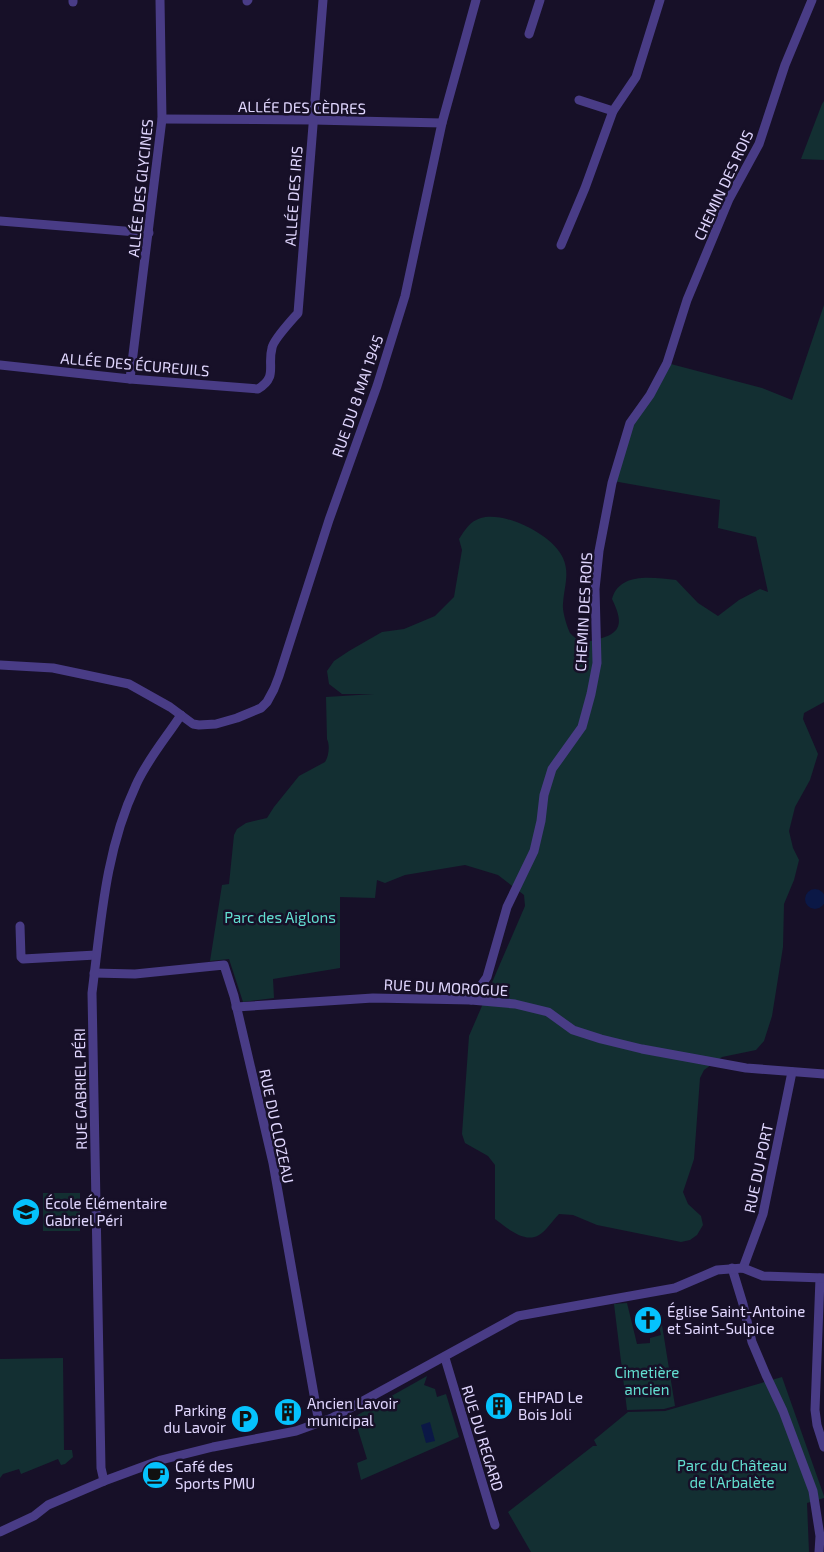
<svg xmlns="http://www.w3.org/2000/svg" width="824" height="1552" font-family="'Exo 2',sans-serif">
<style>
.green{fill:#132f32}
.water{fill:#0b1846}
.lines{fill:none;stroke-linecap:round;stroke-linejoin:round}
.street{stroke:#493c86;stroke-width:9}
.labels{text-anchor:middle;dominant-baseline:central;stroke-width:5;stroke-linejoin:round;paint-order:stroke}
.street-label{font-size:15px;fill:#e1d7ff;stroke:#171028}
.park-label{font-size:15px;fill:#63dfd1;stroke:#171028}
.poi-label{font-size:15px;fill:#e1d7ff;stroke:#171028;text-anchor:start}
</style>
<rect width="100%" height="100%" fill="#171028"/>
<g class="green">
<polygon points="824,101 824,160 801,159 822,104"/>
<path d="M824 305V702L804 713 803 719 818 754 810 780 795 807 789 831 793 848 799 860 794 880 784 904 783 947 772 1016 764 1041 756 1050 722 1057 704 1070 700 1078 694 1159 683 1192 688 1204 701 1216 703 1225 697 1235 690 1240 681 1242 597 1225 573 1215 559 1214C553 1220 546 1231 539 1235 524 1244 506 1227 495 1219V1165L488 1156 465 1143 462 1134 469 1036 525 906 524 895 498 875 465 865 405 875 385 883 377 880 375 898 340 897V968L273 979 274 998 243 1002 229 959 210 961 222 885 229 884 234 835 237 829 246 823 267 818 274 807 299 776 325 762C329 756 330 745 327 739L326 697 374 694H342L329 684 327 671 334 661 349 651 382 632 404 629 435 616 454 597 462 550 459 539C465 530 470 521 481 518 505 511 553 535 563 558 570 574 564 587 563 604 562 611 567 627 570 633 573 637 579 640 582 643 613 636 629 633 612 599 620 571 654 578 676 580L698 603 718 616 739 600 760 589 768 592 756 537 718 528 720 500 613 481 630 423 667 363 762 388 792 400Z"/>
<rect x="43" y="1193" width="37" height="38"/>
<polygon points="627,1303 637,1344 650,1343 650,1338 661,1335 659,1326 662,1325 675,1406 664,1409 627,1410 614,1304"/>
<polygon points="63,1358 64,1450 72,1450 73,1457 65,1464 61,1465 58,1459 21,1474 19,1469 3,1474 0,1478 0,1359"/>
<polygon points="427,1376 424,1385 435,1389 437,1397 446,1394 459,1437 361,1480 357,1463 367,1459 354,1417"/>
<polygon points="782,1377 824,1496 824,1498 807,1503 809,1552 531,1552 508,1512 593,1446 597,1446 594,1440 628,1412 665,1411"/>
</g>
<g class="water">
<circle cx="815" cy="899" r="10"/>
<polygon points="430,1422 435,1441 426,1443 421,1425"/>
</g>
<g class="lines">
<g class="street">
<polyline points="73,0 73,2"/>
<polyline points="247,1 248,0"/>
<polyline points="529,34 540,0"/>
<polyline points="579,100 613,111 636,77 660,0"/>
<polyline points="162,119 313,120 442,123"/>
<polyline points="0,221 149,233"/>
<polyline points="561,245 585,188 613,111"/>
<path d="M0 365 130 379 258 389C278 377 267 366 272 348 273 340 292 320 298 313L323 0"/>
<polyline points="130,379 162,119 160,0"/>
<polyline points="0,665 53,668 129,684 170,707 193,724 199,725 216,724 237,718 261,708 267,702 274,689 279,676 329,520 377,386 405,296 442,123 476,0"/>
<polyline points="20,926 21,957 23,959 96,955"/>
<polyline points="94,973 135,974 224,965 234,996 273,1163 319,1423"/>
<polyline points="471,1000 487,977 507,907 534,851 541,821 544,795 552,769 582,727 591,694 597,663 595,589 599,551 612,483 630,423 650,395 667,363 687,300 729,199 759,144 785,65 812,0"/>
<polyline points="236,1007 373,998 471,1000 515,1004 548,1012 573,1030 601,1039 642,1049 746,1068 824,1074"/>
<polyline points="732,1268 743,1304 752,1342 766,1375 783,1411 813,1491 820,1536 819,1552"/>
<polyline points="743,1268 763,1214 792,1072"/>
<polyline points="820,1278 815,1410 817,1425 824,1447"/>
<polyline points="445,1358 495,1525"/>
<path d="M104 1481 101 1468 92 993C101 922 105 851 136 785 147 760 166 738 181 715"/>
<polyline points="0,1532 34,1516 48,1505 104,1481 161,1460 213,1447 296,1431 332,1418 518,1316 675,1288 717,1270 743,1268 763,1276 824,1278"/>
</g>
</g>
<defs>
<symbol id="school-disc" viewBox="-11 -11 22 22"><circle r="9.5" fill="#05c2fd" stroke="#171028"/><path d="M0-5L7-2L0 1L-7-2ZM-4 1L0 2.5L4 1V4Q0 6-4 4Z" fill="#111"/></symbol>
<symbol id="church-disc" viewBox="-11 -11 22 22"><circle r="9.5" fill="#05c2fd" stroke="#171028"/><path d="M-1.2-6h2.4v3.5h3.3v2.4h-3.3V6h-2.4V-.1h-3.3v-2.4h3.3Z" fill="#111"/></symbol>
<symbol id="building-disc" viewBox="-11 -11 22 22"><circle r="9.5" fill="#05c2fd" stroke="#171028"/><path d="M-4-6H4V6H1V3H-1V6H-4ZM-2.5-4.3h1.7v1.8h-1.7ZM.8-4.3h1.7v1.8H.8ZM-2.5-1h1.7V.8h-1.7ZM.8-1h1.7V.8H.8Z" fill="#111"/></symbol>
<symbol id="parking-disc" viewBox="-11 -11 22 22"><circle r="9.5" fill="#05c2fd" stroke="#171028"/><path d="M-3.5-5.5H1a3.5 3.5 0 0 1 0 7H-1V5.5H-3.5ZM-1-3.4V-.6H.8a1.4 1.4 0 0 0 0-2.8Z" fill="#111"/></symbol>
<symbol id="cafe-disc" viewBox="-11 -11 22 22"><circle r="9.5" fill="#05c2fd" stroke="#171028"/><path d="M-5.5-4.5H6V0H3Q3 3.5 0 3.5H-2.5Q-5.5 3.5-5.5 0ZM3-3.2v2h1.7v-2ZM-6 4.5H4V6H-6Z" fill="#111"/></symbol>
</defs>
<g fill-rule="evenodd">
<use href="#school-disc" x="10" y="1196" width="32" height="32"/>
<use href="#church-disc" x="632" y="1304" width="32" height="32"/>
<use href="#building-disc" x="483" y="1390" width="32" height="32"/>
<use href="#building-disc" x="272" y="1396" width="32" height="32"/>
<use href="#parking-disc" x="229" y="1403" width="32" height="32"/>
<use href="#cafe-disc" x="140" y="1459" width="32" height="32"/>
</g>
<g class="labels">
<g class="street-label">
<text transform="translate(302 107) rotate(1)">ALLÉE DES CÈDRES</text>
<text transform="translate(723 185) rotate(-65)">CHEMIN DES ROIS</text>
<text transform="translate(140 188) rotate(-84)">ALLÉE DES GLYCINES</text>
<text transform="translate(293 196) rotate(-86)">ALLÉE DES IRIS</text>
<text transform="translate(135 364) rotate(5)">ALLÉE DES ÉCUREUILS</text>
<text transform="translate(357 396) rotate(-71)">RUE DU 8 MAI 1945</text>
<text transform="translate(583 612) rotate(-87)">CHEMIN DES ROIS</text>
<text transform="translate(446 987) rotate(3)">RUE DU MOROGUE</text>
<text transform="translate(80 1089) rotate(-91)">RUE GABRIEL PÉRI</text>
<text transform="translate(277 1126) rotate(78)">RUE DU CLOZEAU</text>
<text transform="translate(758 1168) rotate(-78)">RUE DU PORT</text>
<text transform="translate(483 1438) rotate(73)">RUE DU REGARD</text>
</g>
<g class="park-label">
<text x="280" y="917">Parc des Aiglons</text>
<text x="647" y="1372">Cimetière<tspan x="647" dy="17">ancien</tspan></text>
<text x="732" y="1465">Parc du Château<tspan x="732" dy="17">de l'Arbalète</tspan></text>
</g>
<g class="poi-label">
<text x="45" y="1203">École Élémentaire<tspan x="45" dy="17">Gabriel Péri</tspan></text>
<text x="667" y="1311">Église Saint-Antoine<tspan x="667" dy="17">et Saint-Sulpice</tspan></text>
<text x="518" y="1397">EHPAD Le<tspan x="518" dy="17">Bois Joli</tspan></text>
<text x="307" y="1403">Ancien Lavoir<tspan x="307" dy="17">municipal</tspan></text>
<text x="226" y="1410" text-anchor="end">Parking<tspan x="226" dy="17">du Lavoir</tspan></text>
<text x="175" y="1466">Café des<tspan x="175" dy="17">Sports PMU</tspan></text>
</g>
</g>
</svg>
